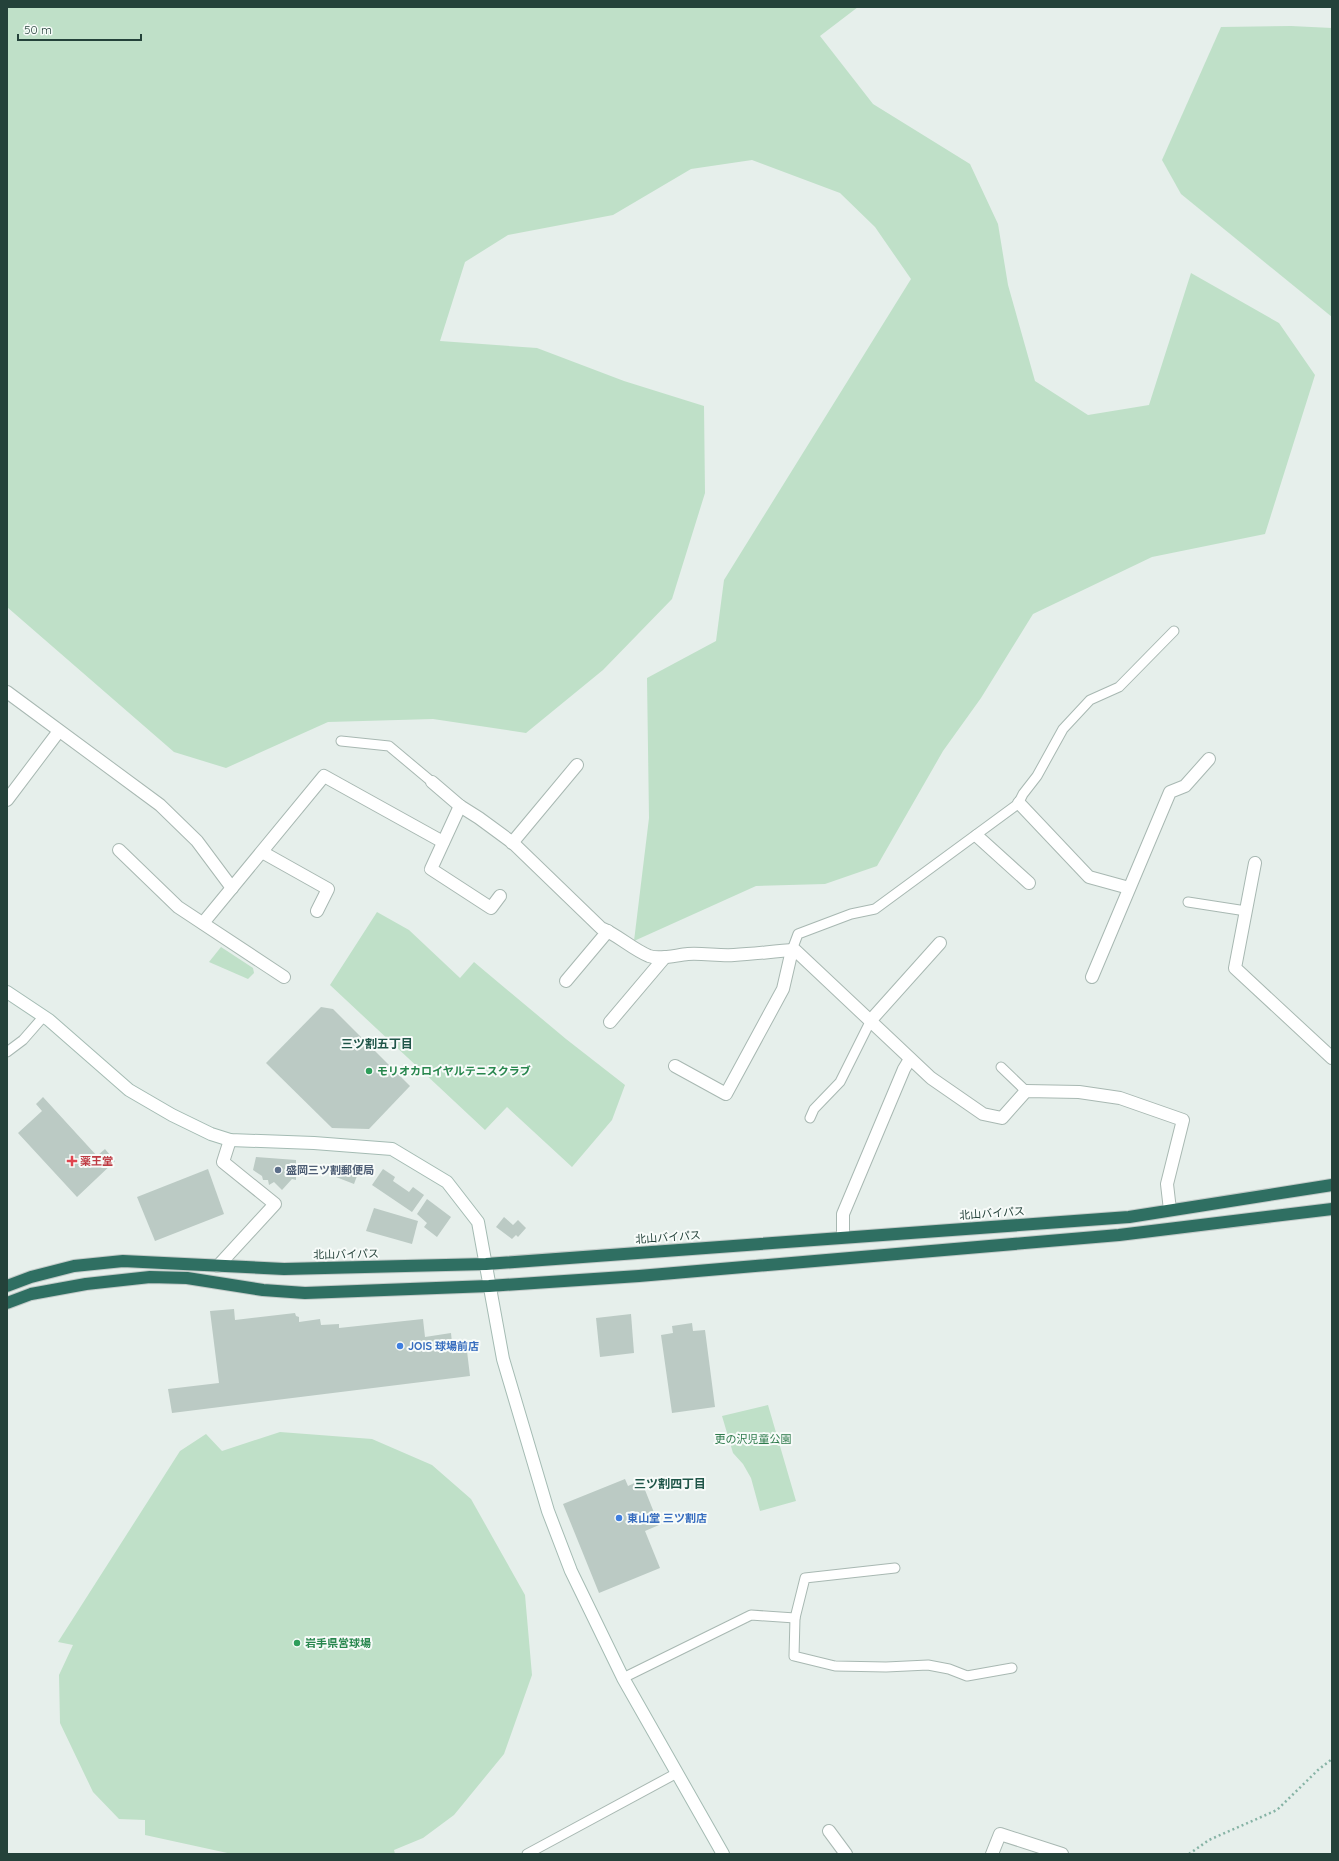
<svg xmlns="http://www.w3.org/2000/svg" width="1339" height="1861" font-family="Quicksand,'Noto Sans JP',sans-serif">
<style>
.green{fill:#bfe0c8}
.building{fill:#bbcac4}
.lines{fill:none;stroke-linecap:round;stroke-linejoin:round}
.lane-casing{stroke:#a8b8b2;stroke-width:11}
.street-casing{stroke:#a8b8b2;stroke-width:14}
.secondary-casing{stroke:#a4bbb3;stroke-width:14}
.highway-casing{stroke:#c2cac8;stroke-width:14}
.path{stroke:#86b3a5;stroke-width:2.5;stroke-dasharray:2 3;stroke-linecap:butt}
.lane{stroke:#fff;stroke-width:9}
.street{stroke:#fff;stroke-width:12}
.secondary{stroke:#fff;stroke-width:12}
.highway{stroke:#2f6f62;stroke-width:12}
.leisure-dot{fill:#2e9e5b;stroke:#f7fbf9;stroke-width:1.5}
.health-dot{fill:#e0444e;stroke:#f7fbf9;stroke-width:1.5}
.service-dot{fill:#5c6f8a;stroke:#f7fbf9;stroke-width:1.5}
.shop-dot{fill:#3f7fe0;stroke:#f7fbf9;stroke-width:1.5}
.labels{text-anchor:middle;dominant-baseline:central;stroke-width:4;stroke-linejoin:round;paint-order:stroke}
.leisure-label{font-size:11px;font-weight:bold;fill:#27864d;stroke:#f7fbf9;text-anchor:start}
.health-label{font-size:11px;font-weight:bold;fill:#be3a42;stroke:#f7fbf9;text-anchor:start}
.service-label{font-size:11px;font-weight:bold;fill:#4e5e75;stroke:#f7fbf9;text-anchor:start}
.street-label{font-size:11px;fill:#24423a;stroke:#f7fbf9}
.shop-label{font-size:11px;font-weight:bold;fill:#366cbe;stroke:#f7fbf9;text-anchor:start}
.park-label{font-size:11px;fill:#2d7a4b;stroke:#f7fbf9}
.neighbourhood-label{font-size:12px;font-weight:bold;fill:#1f5548;stroke:#f7fbf9}
</style>
<rect width="100%" height="100%" fill="#e6efeb"/>
<g class="green">
<polygon points="7,7 858,7 820,36 873,104 970,164 998,224 1008,285 1035,381 1088,415 1149,405 1191,273 1279,323 1315,375 1265,534 1152,557 1033,614 981,698 943,751 877,866 825,884 756,886 634,941 649,818 647,678 716,641 724,580 911,279 875,227 840,193 752,160 691,169 613,215 508,235 465,262 440,341 537,348 624,381 704,406 705,493 672,599 603,670 526,733 433,719 328,722 226,768 174,752 7,607"/>
<polygon points="1291,26 1332,28 1332,317 1181,194 1162,160 1221,27"/>
<polygon points="377,912 409,930 460,978 474,962 566,1039 625,1085 612,1120 572,1167 507,1107 485,1130 330,985"/>
<polygon points="221,947 253,968 254,973 248,979 209,962"/>
<polygon points="768,1405 796,1501 760,1511 751,1478 743,1464 733,1453 722,1416"/>
<polygon points="280,1432 372,1439 432,1465 471,1499 525,1595 532,1675 504,1754 454,1815 423,1838 394,1850 395,1854 232,1854 145,1835 145,1820 119,1819 93,1792 60,1723 59,1675 73,1645 58,1642 180,1451 206,1434 222,1451"/>
</g>
<g class="building">
<polygon points="321,1007 333,1009 410,1086 369,1129 332,1128 266,1063"/>
<polygon points="43,1097 97,1156 105,1149 115,1161 77,1197 18,1133 42,1111 36,1104"/>
<polygon points="256,1157 296,1160 296,1180 292,1179 282,1190 274,1182 269,1185 268,1180 263,1180 262,1176 253,1170"/>
<polygon points="208,1169 224,1214 155,1241 137,1197"/>
<polygon points="339,1169 357,1176 354,1184 336,1177"/>
<polygon points="383,1169 395,1177 393,1181 409,1192 413,1187 424,1195 412,1212 372,1185"/>
<polygon points="427,1199 451,1217 437,1237 424,1227 427,1223 417,1214"/>
<polygon points="374,1208 418,1221 412,1244 366,1231"/>
<polygon points="504,1217 513,1225 518,1220 526,1228 518,1237 516,1235 512,1239 496,1227"/>
<polygon points="234,1309 235,1320 295,1313 296,1316 299,1317 299,1322 320,1319 321,1325 339,1324 339,1328 423,1319 425,1337 451,1333 452,1343 467,1351 470,1376 172,1413 168,1389 219,1383 210,1311"/>
<polygon points="631,1314 634,1353 600,1357 596,1318"/>
<polygon points="692,1323 693,1331 705,1330 715,1407 672,1413 661,1335 673,1333 672,1326"/>
<polygon points="625,1479 628,1486 641,1480 659,1525 645,1531 660,1568 599,1593 563,1504"/>
</g>
<g class="lines">
<defs>
<g id="lane">
<polyline points="341,741 389,746 432,782"/>
<polyline points="1188,902 1246,911"/>
<polyline points="792,950 798,934 851,914 875,909 1018,804 1023,794 1037,776 1063,729 1090,700 1119,687 1174,631"/>
<polyline points="7,1052 23,1040 44,1016"/>
<polyline points="1001,1067 1026,1091"/>
<polyline points="810,1118 814,1109 840,1082 871,1020"/>
<polyline points="795,1618 794,1656 835,1666 886,1667 928,1665 949,1669 967,1676 1012,1668"/>
<polyline points="623,1678 751,1615 795,1618 805,1578 895,1568"/>
<polyline points="527,1854 677,1773"/>
</g>
<g id="street">
<polyline points="7,692 160,805 197,841 232,888"/>
<path d="M432 782 460 806 479 818 513 843 601 928C618 935 632 949 649 956 660 960 676 955 688 954 703 953 719 956 734 955 755 954 775 951 795 950L931 1078 983 1114 1002 1118 1026 1091 1079 1092 1120 1098 1183 1120 1167 1184 1170 1210"/>
<polyline points="7,800 59,731"/>
<polyline points="1019,803 1089,877 1129,888"/>
<polyline points="460,806 431,869 491,908 500,896"/>
<polyline points="977,836 1029,883"/>
<polyline points="512,843 577,765"/>
<polyline points="119,850 178,907 284,977"/>
<polyline points="262,852 328,889 317,911"/>
<polyline points="1255,863 1235,968 1332,1058"/>
<polyline points="203,923 324,776 443,842"/>
<polyline points="1092,977 1170,792 1185,786 1209,759"/>
<polyline points="566,981 608,931"/>
<polyline points="871,1020 940,943"/>
<polyline points="610,1022 665,957"/>
<polyline points="675,1066 726,1094 783,989 792,950"/>
<polyline points="843,1237 843,1214 904,1069 910,1059"/>
<polyline points="218,1266 275,1204 223,1162 230,1140"/>
<polyline points="829,1831 846,1854"/>
<polyline points="992,1854 1000,1834 1062,1854"/>
</g>
<polyline id="secondary" points="7,992 49,1020 129,1090 172,1115 211,1134 230,1140 314,1143 392,1149 447,1182 478,1222 503,1359 548,1511 571,1571 623,1678 723,1854"/>
<g id="highway">
<polyline points="7,1286 31,1277 74,1266 123,1261 284,1269 486,1264 1129,1217 1332,1185"/>
<polyline points="7,1303 31,1294 86,1284 150,1277 187,1278 263,1290 305,1293 489,1286 639,1276 1119,1235 1332,1209"/>
</g>
</defs>
<use href="#lane" class="lane-casing"/>
<use href="#street" class="street-casing"/>
<use href="#secondary" class="secondary-casing"/>
<use href="#highway" class="highway-casing"/>
<polyline class="path" points="1189,1854 1209,1840 1277,1810 1318,1770 1332,1759"/>
<use href="#lane" class="lane"/>
<use href="#street" class="street"/>
<use href="#secondary" class="secondary"/>
<use href="#highway" class="highway"/>
</g>
<g class="leisure-dot">
<circle cx="369" cy="1071" r="4"/>
<circle cx="297" cy="1643" r="4"/>
</g>
<path class="health-dot" d="M70 1155h4v4h4v4h-4v4h-4v-4h-4v-4h4z"/>
<circle class="service-dot" cx="278" cy="1170" r="4"/>
<g class="shop-dot">
<circle cx="400" cy="1346" r="4"/>
<circle cx="619" cy="1518" r="4"/>
</g>
<g class="labels">
<g class="leisure-label">
<text x="377" y="1071">モリオカロイヤルテニスクラブ</text>
<text x="305" y="1643">岩手県営球場</text>
</g>
<g class="health-label">
<text x="80" y="1161">薬王堂</text>
</g>
<g class="service-label">
<text x="286" y="1170">盛岡三ツ割郵便局</text>
</g>
<g class="street-label">
<text transform="translate(992 1213) rotate(-4)">北山バイパス</text>
<text transform="translate(668 1237) rotate(-4)">北山バイパス</text>
<text transform="translate(346 1254) rotate(-1)">北山バイパス</text>
</g>
<g class="shop-label">
<text x="408" y="1346">JOIS 球場前店</text>
<text x="627" y="1518">東山堂 三ツ割店</text>
</g>
<g class="park-label">
<text x="753" y="1439">更の沢児童公園</text>
</g>
<g class="neighbourhood-label">
<text x="377" y="1043">三ツ割五丁目</text>
<text x="670" y="1483">三ツ割四丁目</text>
</g>
</g>
<rect width="1339" height="1861" fill="none" stroke="#24423a" stroke-width="16"/>
<path d="M18 34v6h123v-6" fill="none" stroke="#24423a" stroke-width="2"/>
<text x="24" y="34" font-size="12" fill="#24423a" stroke="#f7fbf9" stroke-width="3" paint-order="stroke">50 m</text>
</svg>
